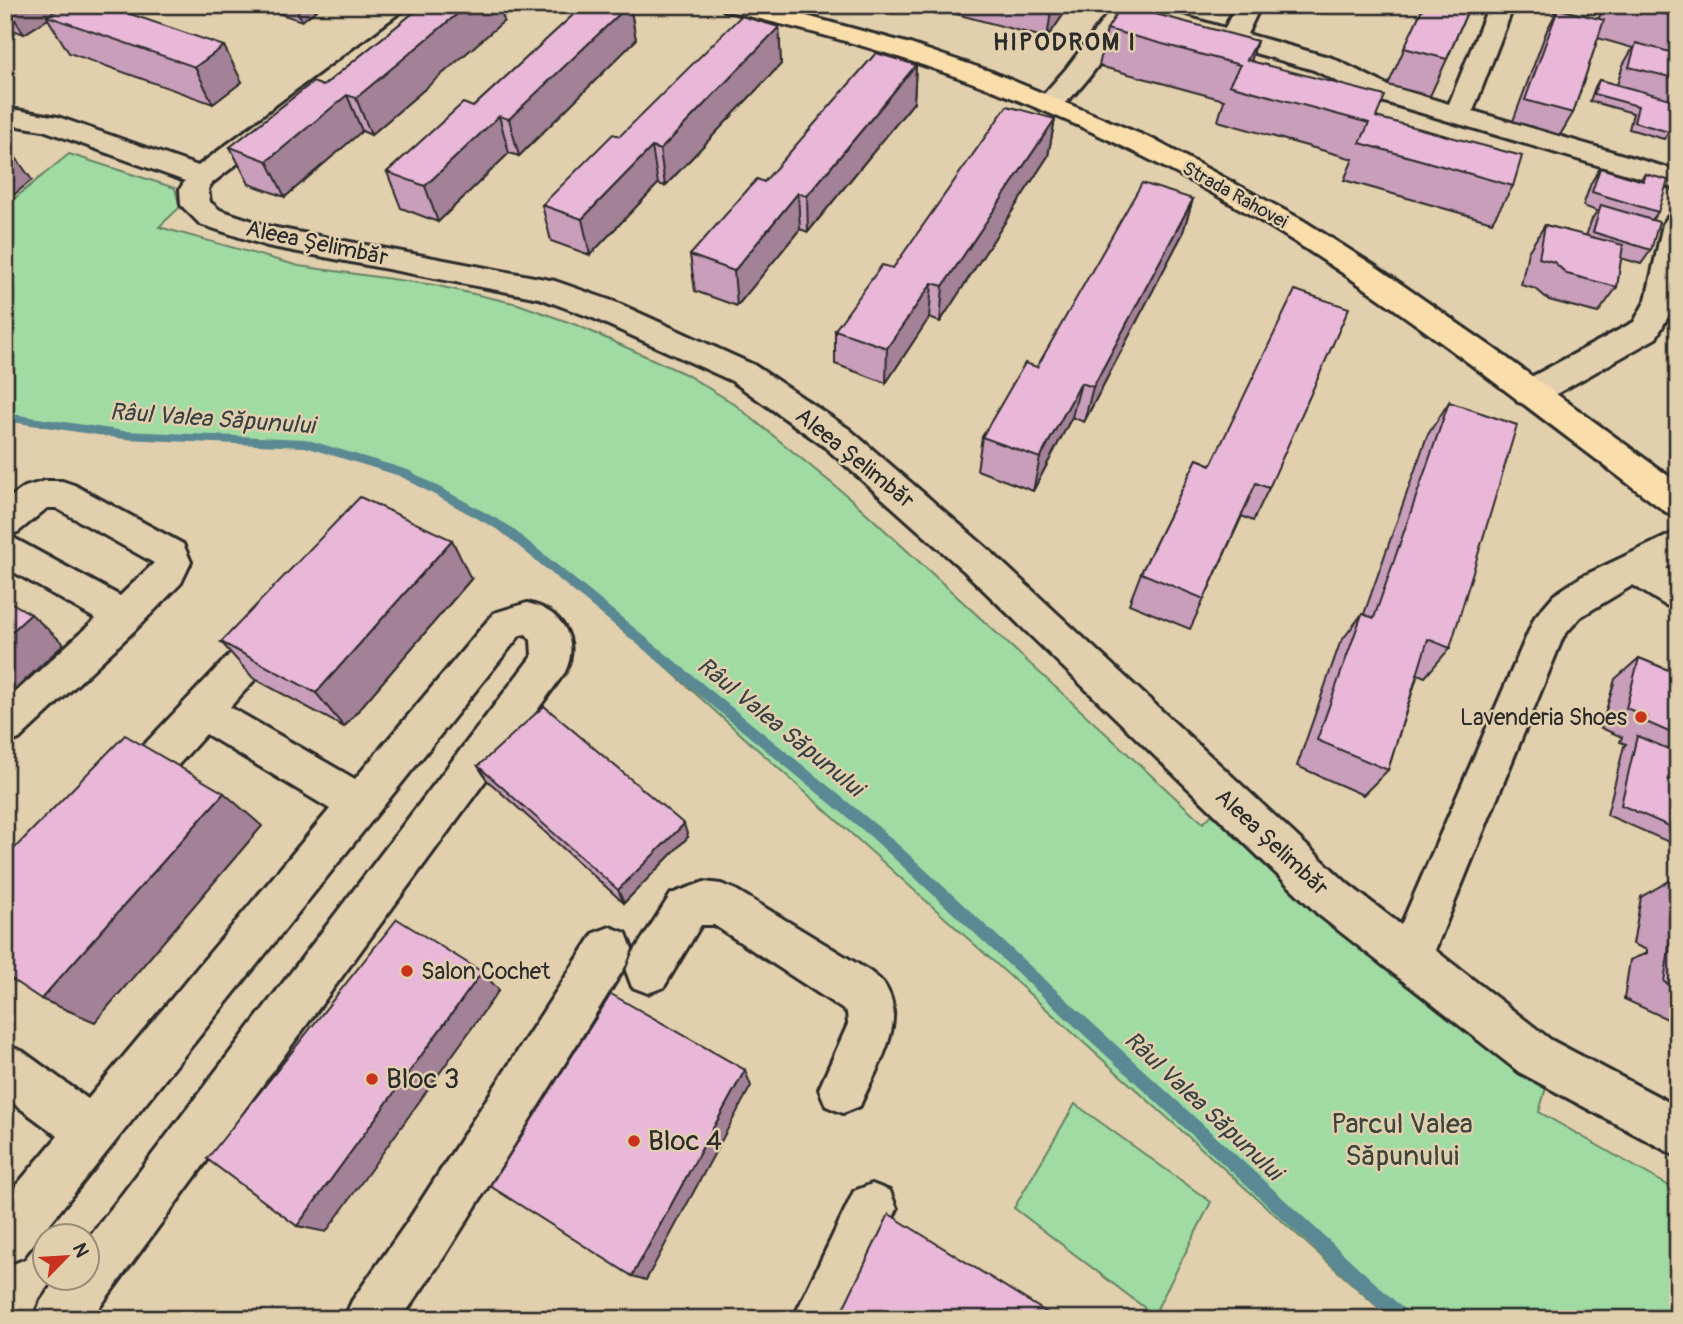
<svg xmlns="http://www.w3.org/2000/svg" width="1683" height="1324" font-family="Pangolin,sans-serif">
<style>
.green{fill:#9fdba2;stroke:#658366;stroke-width:2}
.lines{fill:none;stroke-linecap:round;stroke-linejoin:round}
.stream{fill:#5a8893;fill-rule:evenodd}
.minor-casing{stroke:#2b2b2b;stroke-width:6}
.major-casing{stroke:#2b2b2b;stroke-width:6}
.minor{fill:#e2cfad;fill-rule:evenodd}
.major{fill:#f9deab;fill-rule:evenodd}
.wall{fill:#c89eba;stroke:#2b2b2b;stroke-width:2}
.shaded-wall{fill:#a38197;stroke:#2b2b2b;stroke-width:2}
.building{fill:#e9b8d8;stroke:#2b2b2b;stroke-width:2}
.poi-dot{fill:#c8321e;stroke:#e2cfad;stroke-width:2.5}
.labels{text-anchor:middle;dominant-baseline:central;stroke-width:5;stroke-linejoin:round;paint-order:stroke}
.far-street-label{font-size:19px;fill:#2b2b2b;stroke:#e2cfad}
.street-label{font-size:23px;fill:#2b2b2b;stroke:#e2cfad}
.poi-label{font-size:23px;fill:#2b2b2b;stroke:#e2cfad;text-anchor:end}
.far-district-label{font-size:24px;font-weight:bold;letter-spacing:2px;fill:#2b2b2b;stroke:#e2cfad}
.water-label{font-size:24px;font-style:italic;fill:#374245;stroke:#e2cfad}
.near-poi-label{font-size:28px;fill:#2b2b2b;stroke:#e2cfad;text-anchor:start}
.near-park-label{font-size:28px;fill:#3c453d;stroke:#e2cfad}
</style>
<rect width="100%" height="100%" fill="#e2cfad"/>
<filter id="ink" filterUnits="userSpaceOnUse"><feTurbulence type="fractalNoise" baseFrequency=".0143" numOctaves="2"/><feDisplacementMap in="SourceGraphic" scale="14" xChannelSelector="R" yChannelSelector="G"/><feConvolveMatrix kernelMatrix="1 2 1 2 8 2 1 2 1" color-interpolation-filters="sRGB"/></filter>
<g filter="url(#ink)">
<g class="green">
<polygon points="69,154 175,188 180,207 159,227 299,266 434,285 518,304 579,326 685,374 733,403 851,499 1203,823 1219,808 1549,1077 1539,1112 1678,1191 1678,1319 1391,1319 606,613 504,528 404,473 305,443 124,435 5,417 5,206"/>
<polygon points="1075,1104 1211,1202 1154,1315 1014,1208"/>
</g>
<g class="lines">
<polygon class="stream" points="5,413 124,431 305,439 408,470 508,525 881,829 1408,1313 1410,1319 1390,1319 871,837 500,531 400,476 305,447 124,439 5,421"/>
<defs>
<g id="minor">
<polygon points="415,5 443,5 212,183 208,189 210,202 220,210 271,227 555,281 615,302 754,365 849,429 990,551 1349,885 1401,925 1535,617 1554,595 1581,577 1678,531 1678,562 1666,568 1678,575 1678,609 1665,605 1633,585 1580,617 1563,637 1435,950 1551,1040 1678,1107 1678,1157 1519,1072 1319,915 964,571 825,447 732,381 593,318 539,298 267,246 200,224 181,205 180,189 185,181 43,130 5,124 5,108 58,117 198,166"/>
<path d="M1104 5H1144L1225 28 1236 5H1261L1247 34 1332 58 1389 86 1449 104 1489 5H1514L1473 111 1678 171V189L1371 98 1314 70 1131 17C1110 46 1089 85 1060 107 1054 112 1047 111 1039 109L1036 103 1066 69 1110 11Z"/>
<path d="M1551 5C1567 5 1597 0 1607 14L1603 19 1594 22 1554 10Z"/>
<polygon points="1678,214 1678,299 1656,338 1542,402 1530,405 1518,402 1514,393 1518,384 1634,322 1646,300 1663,224 1668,217"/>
<path d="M45 481H62L74 485 183 544 191 562 181 583 137 628 19 739 5 745V702L96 619 5 567V501L25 487ZM47 508H56L154 563 120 596 8 535 18 532Z"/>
<path d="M527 603C560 610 581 638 565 672L91 1319H33L41 1301 57 1278H88V1239L532 656 531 640 526 634 520 635 23 1257 5 1264V1199L58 1136 5 1097V1045L22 1051 88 1099 330 809 206 734 140 807 125 813 110 807 104 794 110 781 266 616 279 611 292 616 298 627 292 638 230 707 355 779 494 613Z"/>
<path d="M704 882 721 884 736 890 869 971C874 975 882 980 885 986 909 1022 874 1072 860 1106L843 1113 826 1106 819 1089 848 1024 847 1012 714 925H701L664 987 648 993 632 987 626 971 632 955 671 894Z"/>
<polygon points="610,927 626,933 632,949 626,965 444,1257 401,1319 344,1319 352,1301 408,1221 594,933"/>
<polygon points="872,1184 890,1191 897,1209 846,1319 793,1319 854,1191"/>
</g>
<path id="major" d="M721 5H766L910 44 992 72 1152 139 1304 221 1378 268 1496 350 1678 483V516L1666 512C1540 418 1418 319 1284 235 1162 159 1029 98 892 55 837 37 780 24 724 10Z"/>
</defs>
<use href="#minor" class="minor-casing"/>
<use href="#major" class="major-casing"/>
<use href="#minor" class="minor"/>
<use href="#major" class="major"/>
</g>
<g class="wall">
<polygon points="5,5 104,5 242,82 213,104 69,53 48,19 24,34 5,27"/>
<polygon points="253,5 323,5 302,21"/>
<polygon points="423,5 500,5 504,21 371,135 362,131 285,197 249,184 230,147 323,86"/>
<polygon points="584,5 630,5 636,40 519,156 509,153 438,222 401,208 387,172 473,107"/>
<polygon points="922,5 1065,5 1063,15 1047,38"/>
<polygon points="1415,5 1470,5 1447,59 1430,96 1388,85 1423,7"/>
<polygon points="1606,5 1678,5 1678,85 1669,99 1669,132 1664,139 1629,129 1633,113 1590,101 1595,87 1599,80 1617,85 1623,65 1633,48 1598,38 1573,113 1560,135 1513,121 1547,30 1558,9 1598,19"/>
<polygon points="779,27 781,64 665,186 658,184 590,255 551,241 542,205 620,136"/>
<polygon points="1107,29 1257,41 1251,61 1376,117 1513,186 1492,222 1344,180 1353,159 1218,121 1224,100 1099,66"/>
<polygon points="916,65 914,102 808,232 800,229 737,306 695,291 690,255 764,182"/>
<polygon points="1055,119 1048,156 940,322 929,318 886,383 835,364 835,330 893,268"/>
<polygon points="1600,168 1640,180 1645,174 1658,212 1652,220 1651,250 1641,264 1621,258 1617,287 1598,313 1549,300 1536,289 1521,285 1528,252 1545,225 1586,236 1592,219 1597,211 1583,206 1591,183"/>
<polygon points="1193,199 1182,235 1084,422 1072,417 1033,491 977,470 982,437 1037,367"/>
<polygon points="1678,330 1678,382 1669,380 1677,331"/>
<polygon points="1449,402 1450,648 1425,677 1418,674 1388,770 1363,795 1297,766 1340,643 1362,614 1364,614 1427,436"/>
<polygon points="1197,459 1269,488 1253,521 1242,516 1204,599 1190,629 1129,604 1141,573"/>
<polygon points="471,579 344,727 253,678 221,642"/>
<polygon points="1639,658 1678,674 1678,839 1671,843 1607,815 1624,746 1626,744 1620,742 1622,737 1601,728 1615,679"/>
<polygon points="478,766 688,837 624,903 487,780"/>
<polygon points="1678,876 1678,1024 1624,999 1630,960 1647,953 1647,950 1633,944 1641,897"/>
</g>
<g class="shaded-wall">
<polygon points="6,5 70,5 47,16 48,19 24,34"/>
<polygon points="295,5 323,5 302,21"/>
<polygon points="468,5 500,5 504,21 371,135 356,98"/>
<polygon points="629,5 630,5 636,40 519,156 509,119"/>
<polygon points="1052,5 1065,5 1063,15 1047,38"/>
<polygon points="779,27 781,64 665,186 660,150"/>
<polygon points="1257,41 1246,78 1247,60"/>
<polygon points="224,46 242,82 213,104 195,67"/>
<polygon points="916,65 914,102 808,232 807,196"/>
<polygon points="347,95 362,131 285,197 267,161"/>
<polygon points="499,116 509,153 438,222 425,186"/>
<polygon points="1055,119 1048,156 940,322 943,286"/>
<polygon points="5,144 6,144 32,180 5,202"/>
<polygon points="652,147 658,184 590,255 582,219"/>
<polygon points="798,193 800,229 737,306 734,271"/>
<polygon points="1193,199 1182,235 1084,422 1093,387"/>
<polygon points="932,283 929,318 886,383 887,348"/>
<polygon points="1081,383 1072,417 1033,491 1040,458"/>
<polygon points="452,540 471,579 344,727 316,693"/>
<polygon points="31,614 64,644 5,699 5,638"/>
<polygon points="224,793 262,826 95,1022 41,999"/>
<polygon points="684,824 688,837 624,903 618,890"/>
<polygon points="482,972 499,990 326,1232 297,1226"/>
<polygon points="745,1070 751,1086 646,1280 632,1276"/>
</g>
<g class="building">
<polygon points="64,5 104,5 224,46 195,67 47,16"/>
<polygon points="423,5 468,5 356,98 347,95 267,161 230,147 313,82 323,86"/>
<polygon points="584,5 629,5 509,119 499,116 425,186 387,172 463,103 473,107"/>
<polygon points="1122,5 1257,41 1247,60 1385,96 1376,117 1522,156 1513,186 1360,143 1369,123 1229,85 1240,65 1107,29"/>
<polygon points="1424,5 1470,5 1447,59 1404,48"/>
<polygon points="1634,5 1678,5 1678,18"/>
<polygon points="1558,9 1604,20 1573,113 1525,100"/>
<polygon points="741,16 779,27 660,150 652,147 582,219 542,205 613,134 620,136"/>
<polygon points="1636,43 1678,54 1678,79 1629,67"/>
<polygon points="876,53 916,65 807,196 798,193 734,271 690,255 757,179 764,182"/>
<polygon points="1599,80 1678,101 1669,132 1634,122 1638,106 1594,94"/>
<polygon points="1007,106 1055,119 943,286 932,283 887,348 835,330 882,265 893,268"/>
<polygon points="1600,168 1643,181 1645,174 1668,180 1658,212 1592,192"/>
<polygon points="1142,183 1193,199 1093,387 1081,383 1040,458 982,437 1025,363 1037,367"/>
<polygon points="1601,205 1659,222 1651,250 1593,232"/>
<polygon points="1545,225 1623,245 1617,287 1567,274 1554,262 1539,258"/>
<polygon points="1295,290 1349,308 1269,488 1256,483 1204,599 1141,573 1197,459 1211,465"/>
<polygon points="1449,402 1517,425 1450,648 1428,639 1388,770 1317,740 1362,614 1374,618"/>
<polygon points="360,497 452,540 316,693 221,642"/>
<polygon points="5,599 31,614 5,638"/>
<polygon points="1639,658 1678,674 1678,736 1646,722 1648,717 1626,708"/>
<polygon points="544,706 684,824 618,890 478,766"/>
<polygon points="125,735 224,793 41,999 5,975 5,858"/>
<polygon points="1637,736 1678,753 1678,830 1621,805"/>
<polygon points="1678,888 1678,927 1672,925"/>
<polygon points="397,919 482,972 297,1226 207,1159"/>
<polygon points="1670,942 1678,945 1678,988 1664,982"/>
<polygon points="611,994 745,1070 632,1276 490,1186"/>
<polygon points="889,1214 1057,1319 838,1319"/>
</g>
</g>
<g class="poi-dot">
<circle cx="1641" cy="717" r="7"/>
<circle cx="407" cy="971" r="7"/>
<circle cx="372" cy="1079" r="7"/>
<circle cx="634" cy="1141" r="7"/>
</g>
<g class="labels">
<g class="far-street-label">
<text transform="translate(1235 195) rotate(29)">Strada Rahovei</text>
</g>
<g class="street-label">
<text transform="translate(317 243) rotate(12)">Aleea Șelimbăr</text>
<text transform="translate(855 458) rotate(39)">Aleea Șelimbăr</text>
<text transform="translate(1272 842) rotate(43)">Aleea Șelimbăr</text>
</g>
<g class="poi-label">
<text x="1627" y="717">Lavenderia Shoes</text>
<text x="421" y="971" text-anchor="start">Salon Cochet</text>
</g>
<g class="far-district-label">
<text x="1065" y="42">HIPODROM I</text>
</g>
<g class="water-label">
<text transform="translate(212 419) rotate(4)">Râul Valea Săpunului</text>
<text transform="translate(780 727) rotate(39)">Râul Valea Săpunului</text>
<text transform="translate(1203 1106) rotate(43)">Râul Valea Săpunului</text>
</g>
<g class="near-poi-label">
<text x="386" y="1079">Bloc 3</text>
<text x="648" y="1141">Bloc 4</text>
</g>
<g class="near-park-label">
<text x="1402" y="1124">Parcul Valea<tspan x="1402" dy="32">Săpunului</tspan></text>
</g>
</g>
<rect width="1683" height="1324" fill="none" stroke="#e2cfad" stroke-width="28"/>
<rect x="14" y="14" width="1655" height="1296" fill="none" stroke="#2b2b2b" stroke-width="2.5" filter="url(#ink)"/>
<g transform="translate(66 1257) rotate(65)"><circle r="33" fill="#e2cfad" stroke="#998d79" stroke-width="2"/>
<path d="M0-5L12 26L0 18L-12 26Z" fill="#c8321e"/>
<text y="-10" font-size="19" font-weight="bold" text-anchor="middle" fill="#2b2b2b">N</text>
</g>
</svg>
